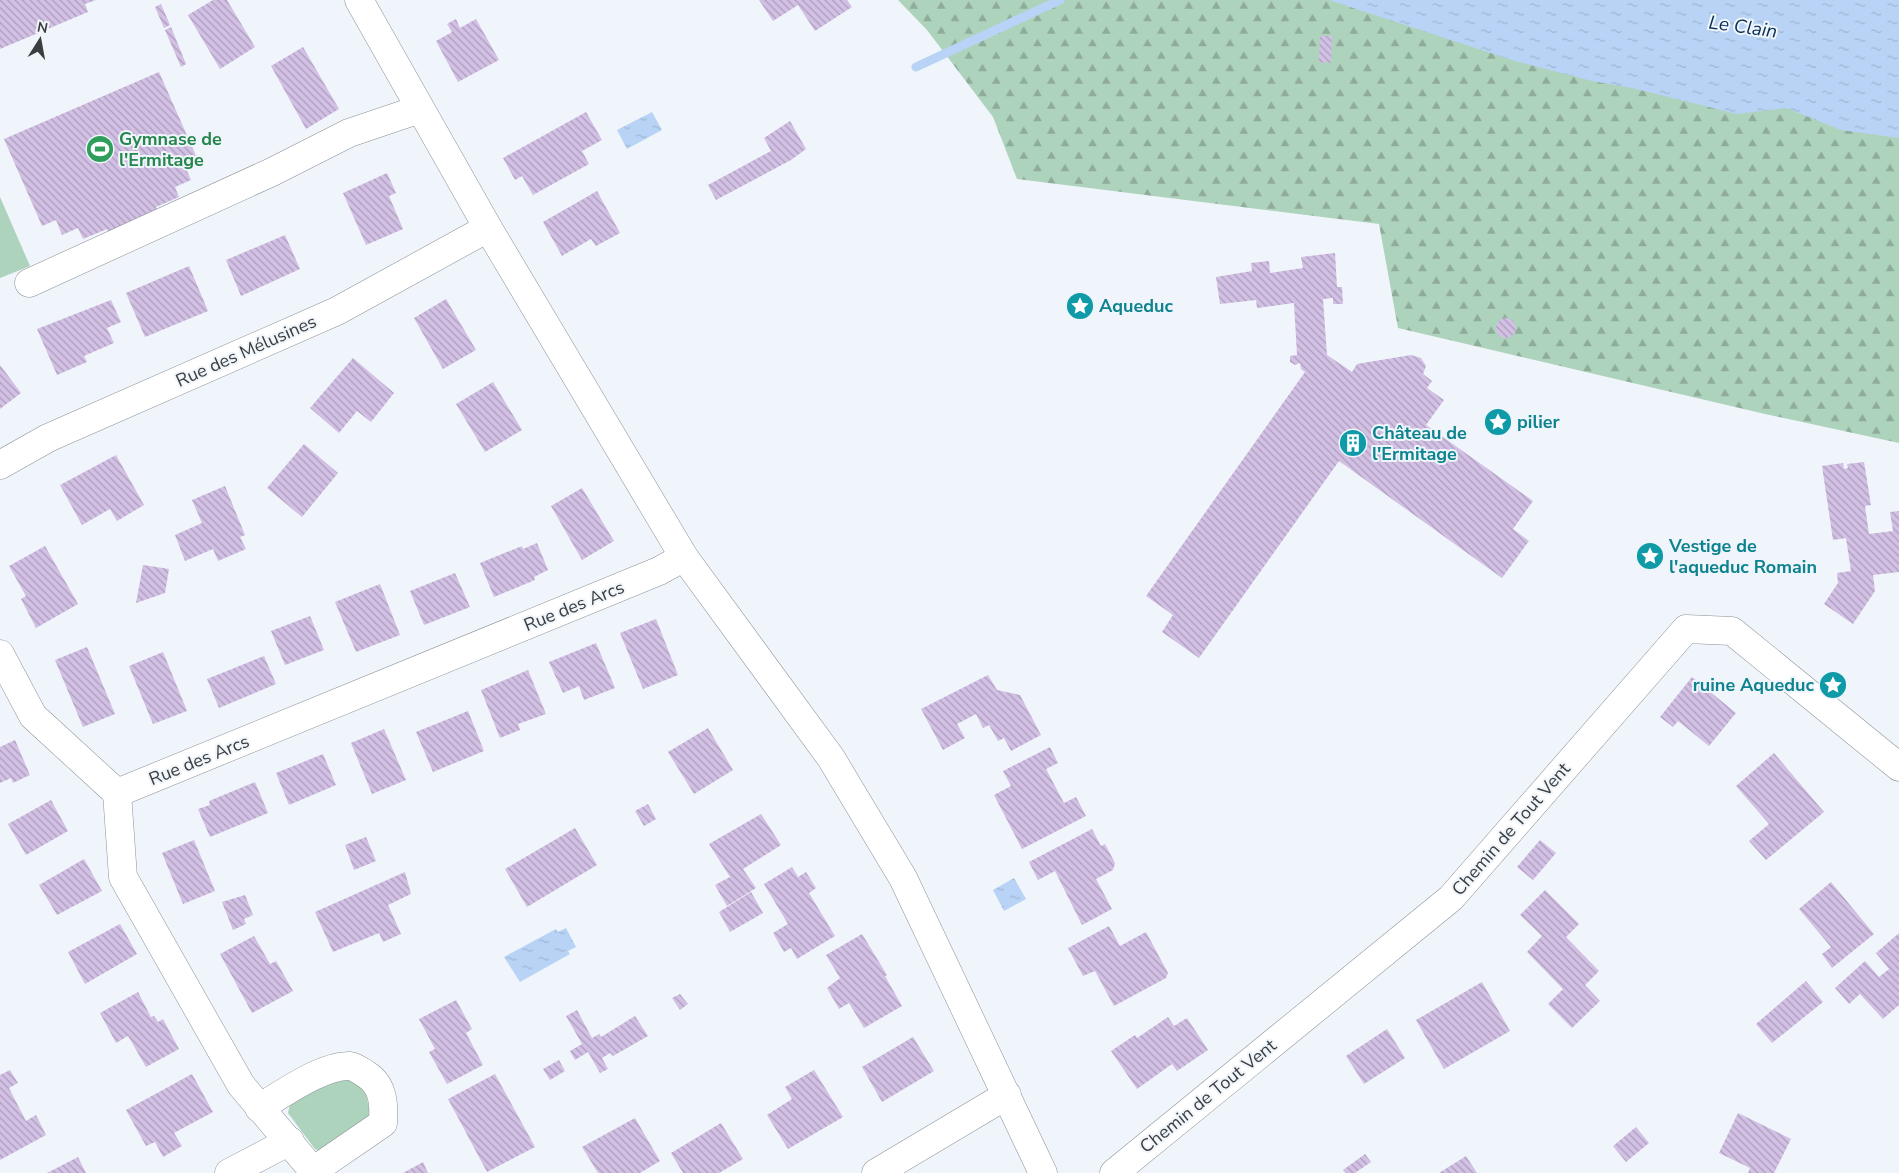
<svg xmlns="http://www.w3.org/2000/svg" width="1899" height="1173" font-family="'Nunito Sans',sans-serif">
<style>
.grass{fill:#aed3bc}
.forest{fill:url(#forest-firs)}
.water{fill:url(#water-ripples)}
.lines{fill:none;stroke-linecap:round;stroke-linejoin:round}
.stream{stroke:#b8d3f5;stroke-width:9}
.building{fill:url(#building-back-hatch)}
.minor-casing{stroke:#8c9297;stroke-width:29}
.minor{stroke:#fff;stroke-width:28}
.labels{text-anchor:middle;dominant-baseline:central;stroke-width:4;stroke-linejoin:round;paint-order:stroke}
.leisure-label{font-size:18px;font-weight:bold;fill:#27864d;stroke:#eff5fa;text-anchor:start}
.culture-label{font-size:18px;font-weight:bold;fill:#0d838f;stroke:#eff5fa;text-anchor:start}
.street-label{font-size:18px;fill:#3b3d3f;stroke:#eff5fa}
.water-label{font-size:19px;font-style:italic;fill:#072d56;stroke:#eff5fa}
</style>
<defs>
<pattern id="forest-firs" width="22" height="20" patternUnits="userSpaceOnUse" patternTransform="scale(1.25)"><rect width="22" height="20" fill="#aed3bc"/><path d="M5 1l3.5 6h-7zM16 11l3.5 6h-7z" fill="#8fac9a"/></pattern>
<pattern id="water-ripples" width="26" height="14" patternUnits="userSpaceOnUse" patternTransform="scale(1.25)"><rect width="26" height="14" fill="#b8d3f5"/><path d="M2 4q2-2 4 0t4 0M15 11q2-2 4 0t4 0" fill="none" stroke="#9fb6d3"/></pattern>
<pattern id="building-back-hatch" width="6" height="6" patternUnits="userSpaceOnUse" patternTransform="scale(1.25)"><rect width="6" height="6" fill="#d3c0e5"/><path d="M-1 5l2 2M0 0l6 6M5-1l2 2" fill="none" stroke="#ac9dbb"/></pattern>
</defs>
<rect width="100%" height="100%" fill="#eff5fa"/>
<g class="grass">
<polygon points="0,197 30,266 0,278"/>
<polygon points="344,1075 365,1090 371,1116 323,1152 315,1149 288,1113 290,1104"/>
</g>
<polygon class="forest" points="898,0 1899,0 1899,443 1765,414 1398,328 1379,224 1017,179 993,117 927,30"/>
<g class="water">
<polygon points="1329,0 1899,0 1899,138 1841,130 1786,108 1737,114 1632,88 1592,81 1515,61"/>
<polygon points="652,112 662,130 627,149 617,130"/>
<polygon points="1014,878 1026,899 1004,911 993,890"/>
<polygon points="566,928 576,947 568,951 570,954 520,982 504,957 556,929 558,932"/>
</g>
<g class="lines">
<polyline class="stream" points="916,67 1060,0"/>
</g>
<g class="building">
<polygon points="0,0 96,0 85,4 88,12 0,49"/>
<polygon points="213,0 227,0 255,47 220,69 188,15"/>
<polygon points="759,0 847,0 852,7 815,31 798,5 773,21"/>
<polygon points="161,4 170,25 164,28 155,7"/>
<polygon points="456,19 460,28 476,19 499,60 458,82 436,41 452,32 447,24"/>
<polygon points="171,27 186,64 181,67 165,30"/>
<polygon points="1320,36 1332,36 1331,63 1319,62"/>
<polygon points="303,47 339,109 306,129 271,66"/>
<polygon points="159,72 197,158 184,164 191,180 175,187 179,197 156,207 157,211 108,233 107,229 83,239 78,228 62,235 56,220 42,226 4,139"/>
<polygon points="586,112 602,140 582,151 589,164 533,195 522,176 515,180 503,158"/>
<polygon points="790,121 806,149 791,160 716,200 708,185 771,151 764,138"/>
<polygon points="387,173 396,193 389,196 403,229 366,245 343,193"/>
<polygon points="597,191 620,233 596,246 591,239 562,256 543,222"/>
<polygon points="285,235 300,269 241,296 226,260"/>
<polygon points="1335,253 1337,287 1342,287 1343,304 1333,304 1333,298 1323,299 1327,355 1352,372 1357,364 1411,355 1421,358 1426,366 1423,374 1432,381 1427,388 1444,400 1426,425 1533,501 1513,529 1529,541 1502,578 1339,461 1199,658 1162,632 1173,615 1146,596 1305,372 1301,369 1300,363 1295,365 1290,362 1290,356 1297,355 1294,303 1257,308 1256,300 1220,304 1216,277 1252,271 1251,263 1269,261 1270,273 1303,268 1301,257"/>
<polygon points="189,266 208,311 145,337 126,293"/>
<polygon points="446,299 476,350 443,369 414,318"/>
<polygon points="111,300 121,322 107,328 114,343 84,356 87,362 57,375 37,329"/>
<circle cx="1506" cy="328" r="10"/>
<polygon points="353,358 394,393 371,422 357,411 339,433 310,408"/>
<polygon points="0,365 21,393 0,409"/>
<polygon points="493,382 522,430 485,452 456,404"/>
<polygon points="304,444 338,473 302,517 267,488"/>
<polygon points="116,455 144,505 117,521 110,509 82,525 60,485"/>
<polygon points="1864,462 1871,505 1865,506 1869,534 1893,531 1890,512 1899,511 1899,572 1873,575 1875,591 1853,624 1824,604 1838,583 1837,573 1851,571 1846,538 1833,540 1822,466 1843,463 1844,469 1848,468 1847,464"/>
<polygon points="225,486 245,535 240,537 246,549 218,561 213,549 185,561 175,535 202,523 192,500"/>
<polygon points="582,488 614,541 582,560 551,506"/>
<polygon points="537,543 548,570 534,577 535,580 494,597 480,563 522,546 523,549"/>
<polygon points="45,546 78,604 36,628 21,599 26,596 9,566"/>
<polygon points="143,565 169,569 165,593 136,603"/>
<polygon points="455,573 470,607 424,625 410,591"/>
<polygon points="380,584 400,635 356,652 335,602"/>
<polygon points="310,616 324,650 285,665 271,631"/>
<polygon points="656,619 678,675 643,689 620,633"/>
<polygon points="596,643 615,688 584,700 579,686 563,693 549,662"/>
<polygon points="87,647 115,714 83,727 55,660"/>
<polygon points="163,652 187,711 153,724 129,666"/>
<polygon points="264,656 276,684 219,708 207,679"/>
<polygon points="528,670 546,714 518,724 520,730 500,738 481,690"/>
<polygon points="988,675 997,690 1020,695 1041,735 1011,751 1004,738 998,741 989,725 983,728 976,714 957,724 965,738 943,750 921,709"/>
<polygon points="1692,677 1736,713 1709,746 1678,721 1673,727 1660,717"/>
<polygon points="468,711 484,751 433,772 416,732"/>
<polygon points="708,728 733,770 694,794 668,752"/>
<polygon points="384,729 406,780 372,794 351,743"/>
<polygon points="15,740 30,775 13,783 11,778 0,783 0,747"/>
<polygon points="1050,747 1058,763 1046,769 1064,803 1076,797 1086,816 1022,849 994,795 1011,786 1003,771"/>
<polygon points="1774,753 1824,812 1766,860 1749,841 1769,824 1736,786"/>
<polygon points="323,754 336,785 289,805 276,773"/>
<polygon points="255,782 268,813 210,837 198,809 210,805 209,801"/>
<polygon points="51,800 68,831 26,855 8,824"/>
<polygon points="648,804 656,819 644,826 635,811"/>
<polygon points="761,814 781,845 743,869 756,888 727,906 715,885 730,877 709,844"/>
<polygon points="575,828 597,865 527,907 505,869"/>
<polygon points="1092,829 1101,846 1105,844 1115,863 1113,870 1096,879 1112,909 1082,925 1055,871 1038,880 1029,862"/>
<polygon points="366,837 376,861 354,870 345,845"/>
<polygon points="194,840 215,891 183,904 162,853"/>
<polygon points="1540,840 1556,853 1533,880 1517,867"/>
<polygon points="84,859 102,891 57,915 39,885"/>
<polygon points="792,867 798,877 806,872 816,888 809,893 835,936 797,959 791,948 784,952 773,933 788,924 764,884"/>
<polygon points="405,872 411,894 388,905 401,934 383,942 379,933 333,952 315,912"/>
<polygon points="1831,882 1874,934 1832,968 1822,954 1831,947 1799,909"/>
<polygon points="1545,890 1579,924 1566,937 1599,971 1585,985 1600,1001 1572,1028 1548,1004 1563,989 1527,952 1542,936 1520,915"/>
<polygon points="751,892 763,913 730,932 719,912"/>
<polygon points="245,895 253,915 244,919 246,924 233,930 222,902"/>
<polygon points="120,924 137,954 85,984 68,952"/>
<polygon points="1109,926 1120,946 1146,932 1168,973 1166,978 1114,1006 1095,971 1083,976 1068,948"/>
<polygon points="1899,933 1899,1005 1883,1019 1860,994 1849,1004 1835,988 1865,961 1879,977 1889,969 1876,953"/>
<polygon points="862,934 887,975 885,976 902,1006 864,1028 849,1003 839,1009 827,988 840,978 826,955"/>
<polygon points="254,936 270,964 276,961 293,991 252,1013 220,954"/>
<polygon points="1806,981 1823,1002 1772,1043 1756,1024"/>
<polygon points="1482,982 1510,1031 1444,1069 1416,1020"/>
<polygon points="138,992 151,1017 154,1016 158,1022 163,1019 179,1049 146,1067 128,1036 116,1043 100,1013"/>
<polygon points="680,994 688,1004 680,1010 672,998"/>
<polygon points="456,1000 472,1029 466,1033 483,1065 447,1084 429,1052 435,1049 419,1019"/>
<polygon points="577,1010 592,1038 599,1034 601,1037 635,1016 648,1036 613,1056 610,1053 602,1058 608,1069 600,1073 588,1052 575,1060 570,1051 582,1044 566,1016"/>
<polygon points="1168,1017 1174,1026 1187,1018 1208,1050 1177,1071 1172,1064 1137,1089 1111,1051 1135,1035 1137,1038"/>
<polygon points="1387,1029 1405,1058 1364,1084 1346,1056"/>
<polygon points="913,1037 934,1071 882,1102 862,1067"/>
<polygon points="559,1060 565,1071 550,1080 543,1069"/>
<polygon points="10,1070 18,1083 9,1088 26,1121 36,1115 46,1135 0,1160 0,1075"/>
<polygon points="814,1070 843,1117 788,1149 767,1115 792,1099 785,1087"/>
<polygon points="192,1074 213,1112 174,1133 182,1146 163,1157 155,1142 146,1146 126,1110"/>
<polygon points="495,1074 535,1147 487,1172 448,1099"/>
<polygon points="1738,1113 1791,1139 1774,1173 1748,1173 1750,1168 1719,1153"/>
<polygon points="635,1118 660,1161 640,1173 598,1173 582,1147"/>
<polygon points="721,1123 743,1159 719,1173 683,1173 671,1153"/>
<polygon points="1636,1127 1649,1143 1626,1162 1613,1146"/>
<polygon points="1365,1154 1371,1162 1355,1173 1346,1173 1343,1170"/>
<polygon points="1466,1156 1477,1173 1439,1173"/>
<polygon points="78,1157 86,1173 47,1173"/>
<polygon points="423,1162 428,1173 403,1173"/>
</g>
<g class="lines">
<defs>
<g id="minor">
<polyline points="359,0 488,228 684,557 831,758 903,878 1043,1173"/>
<polyline points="29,283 272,172 349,133 420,109"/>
<polyline points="0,465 48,438 337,311 488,228"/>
<polyline points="0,654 33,716 117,793"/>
<path d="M259 1108C283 1094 322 1065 350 1066 356 1067 362 1072 367 1075 384 1086 384 1106 383 1123L313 1171"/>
<polyline points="229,1173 290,1141"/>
<polyline points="315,1173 241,1085 123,877 117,793 659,571 684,557"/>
<polyline points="876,1173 1007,1095"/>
<polyline points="1114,1173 1451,898 1686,629 1732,631 1899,767"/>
</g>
</defs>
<use href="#minor" class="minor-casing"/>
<use href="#minor" class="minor"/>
</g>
<defs>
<symbol id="stadium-disc" viewBox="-11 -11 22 22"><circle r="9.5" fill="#2e9e5b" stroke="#eff5fa"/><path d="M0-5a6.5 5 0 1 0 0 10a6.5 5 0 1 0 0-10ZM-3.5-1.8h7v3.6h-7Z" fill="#fff"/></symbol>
<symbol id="sight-disc" viewBox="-11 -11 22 22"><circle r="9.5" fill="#0f9aa8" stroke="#eff5fa"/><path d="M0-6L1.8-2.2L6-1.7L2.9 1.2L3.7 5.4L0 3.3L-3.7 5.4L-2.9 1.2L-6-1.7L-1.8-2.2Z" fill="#fff"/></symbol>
<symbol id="building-disc" viewBox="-11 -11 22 22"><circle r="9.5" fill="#0f9aa8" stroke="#eff5fa"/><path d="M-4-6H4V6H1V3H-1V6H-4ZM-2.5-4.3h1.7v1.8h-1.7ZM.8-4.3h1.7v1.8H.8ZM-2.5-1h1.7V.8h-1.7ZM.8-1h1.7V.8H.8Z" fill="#fff"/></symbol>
</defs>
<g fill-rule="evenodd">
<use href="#stadium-disc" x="84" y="133" width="32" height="32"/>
<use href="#sight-disc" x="1064" y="290" width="32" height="32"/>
<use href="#sight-disc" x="1482" y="406" width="32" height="32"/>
<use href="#building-disc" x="1337" y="427" width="32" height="32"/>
<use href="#sight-disc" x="1634" y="540" width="32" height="32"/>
<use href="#sight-disc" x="1817" y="669" width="32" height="32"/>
</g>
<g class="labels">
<g class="leisure-label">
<text x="119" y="139">Gymnase de<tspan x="119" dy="21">l'Ermitage</tspan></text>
</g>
<g class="culture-label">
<text x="1099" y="306">Aqueduc</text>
<text x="1517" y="422">pilier</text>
<text x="1372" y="433">Château de<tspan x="1372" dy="21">l'Ermitage</tspan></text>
<text x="1669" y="546">Vestige de<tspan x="1669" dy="21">l'aqueduc Romain</tspan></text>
<text x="1814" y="685" text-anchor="end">ruine Aqueduc</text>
</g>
<g class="street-label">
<text transform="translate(246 351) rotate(-24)">Rue des Mélusines</text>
<text transform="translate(574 606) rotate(-22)">Rue des Arcs</text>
<text transform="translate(199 760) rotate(-22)">Rue des Arcs</text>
<text transform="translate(1511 829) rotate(-49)">Chemin de Tout Vent</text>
<text transform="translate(1208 1096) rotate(-39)">Chemin de Tout Vent</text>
</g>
<g class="water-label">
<text transform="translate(1743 27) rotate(8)">Le Clain</text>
</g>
</g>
<g transform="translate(40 40) rotate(11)" stroke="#eff5fa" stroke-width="4" paint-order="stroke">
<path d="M0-4L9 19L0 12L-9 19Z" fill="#3b3d3f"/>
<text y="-8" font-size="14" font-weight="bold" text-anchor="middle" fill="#3b3d3f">N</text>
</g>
</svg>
